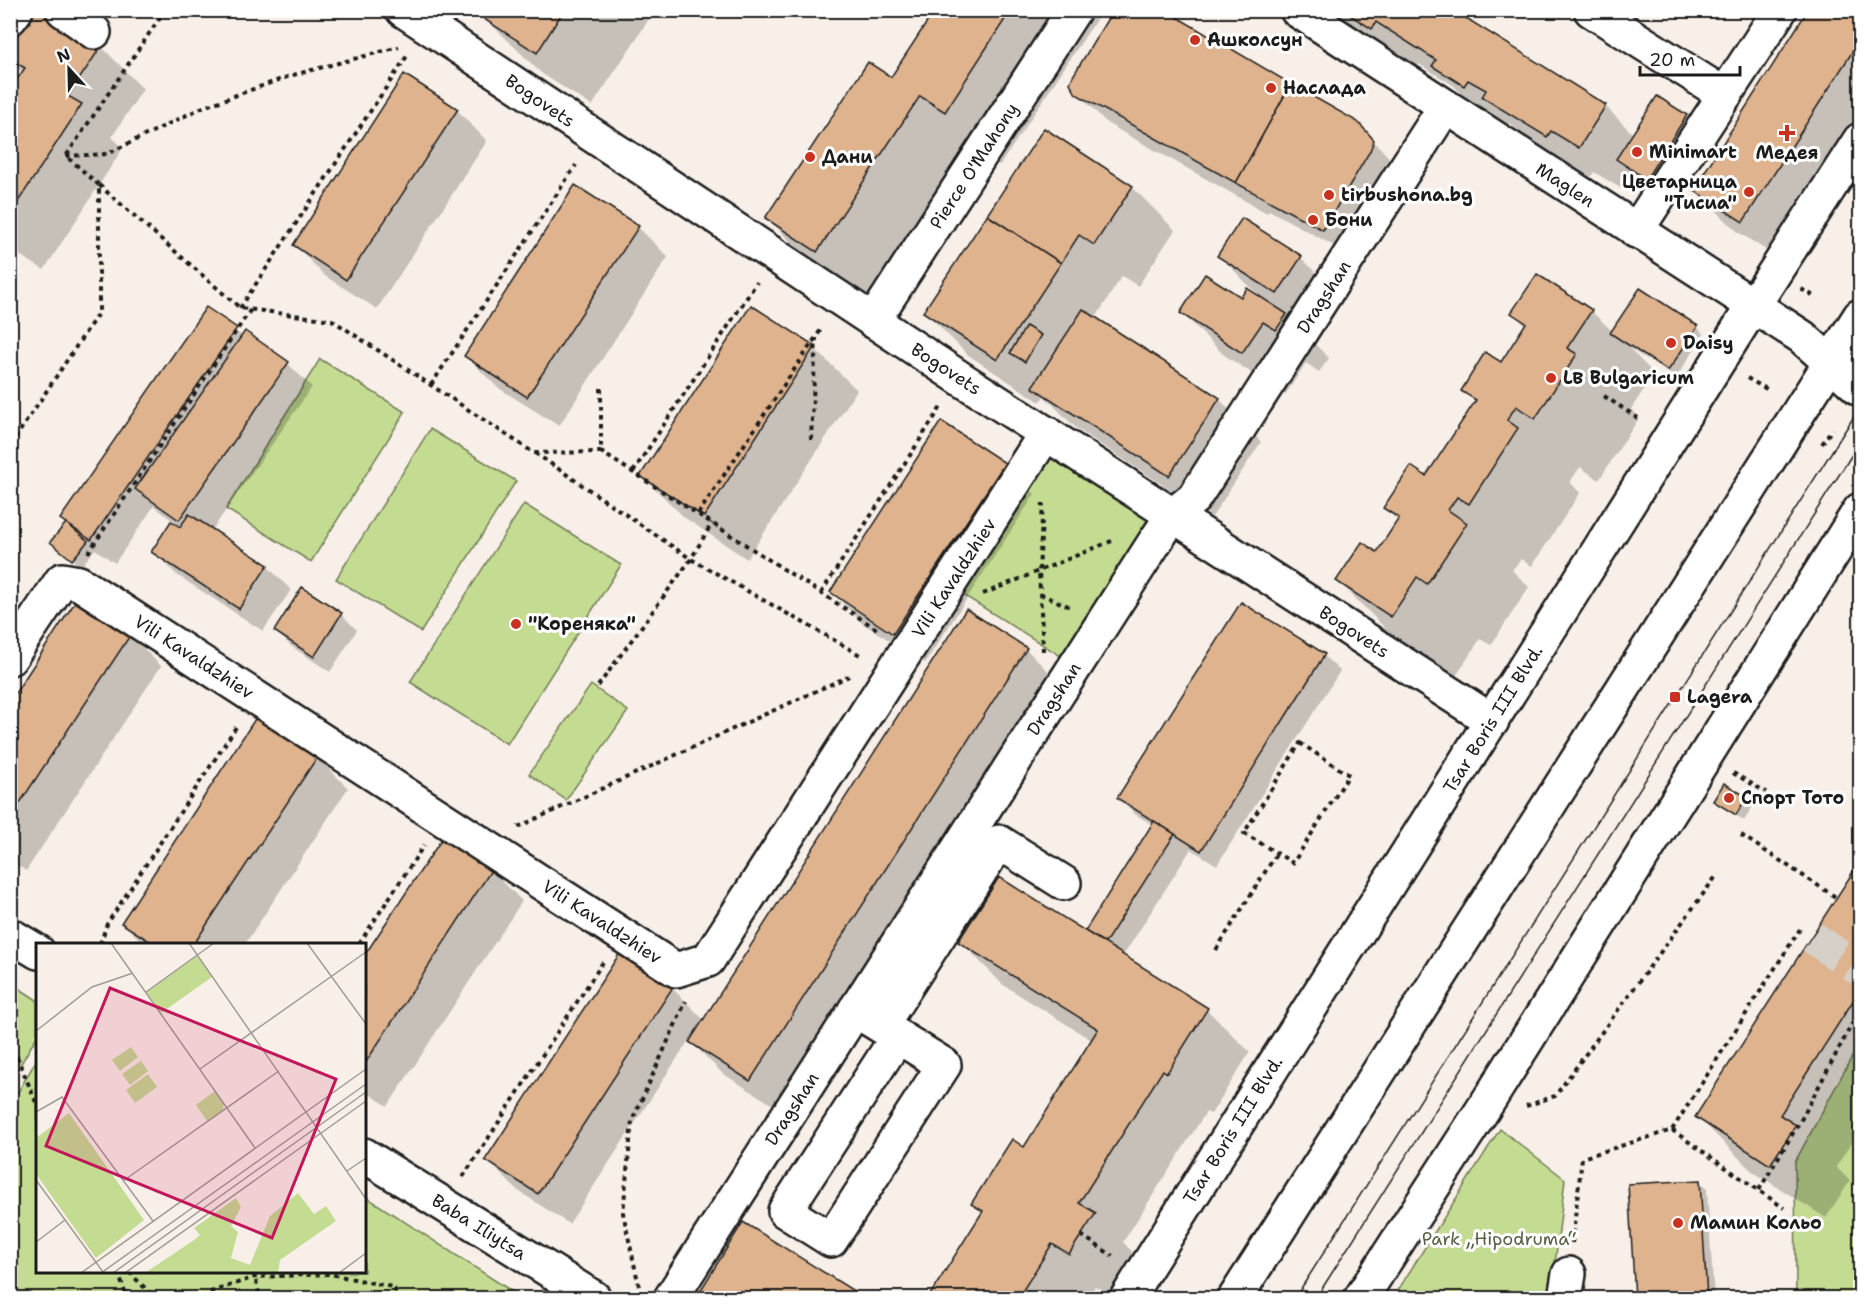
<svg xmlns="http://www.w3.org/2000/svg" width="1871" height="1309" font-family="'Shantell Sans',sans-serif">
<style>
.green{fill:#c4dc92;stroke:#707c57;stroke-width:1.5}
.shadow{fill:#0003}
.building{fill:#deb38e;stroke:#1c1c1c;stroke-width:1.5}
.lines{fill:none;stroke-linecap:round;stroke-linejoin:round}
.minor-tunnel{stroke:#d7d0c9;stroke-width:33;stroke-dasharray:33 16;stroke-linecap:butt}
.minor-casing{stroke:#1c1c1c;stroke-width:38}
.major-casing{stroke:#1c1c1c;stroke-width:38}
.path{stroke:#1c1c1c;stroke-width:4;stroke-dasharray:4.5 4.5;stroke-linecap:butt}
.minor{stroke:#fff;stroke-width:33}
.major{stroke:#fff;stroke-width:33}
.tram{stroke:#1c1c1c;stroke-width:1.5}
.poi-dot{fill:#c8321e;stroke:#fff;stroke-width:2}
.labels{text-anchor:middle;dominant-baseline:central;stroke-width:6;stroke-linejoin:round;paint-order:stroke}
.poi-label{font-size:18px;font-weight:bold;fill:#1c1c1c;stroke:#fff;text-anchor:start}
.street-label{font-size:18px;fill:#1c1c1c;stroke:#fff}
.park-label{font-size:18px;fill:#575f45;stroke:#fff}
.inset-road{fill:none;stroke:#a09b96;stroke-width:1.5}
.view{fill:#c2185b;fill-opacity:0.15;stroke:#c2185b;stroke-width:3}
.inset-edge{fill:none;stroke:#1c1c1c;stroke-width:3}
</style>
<rect width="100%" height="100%" fill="#f8f0e8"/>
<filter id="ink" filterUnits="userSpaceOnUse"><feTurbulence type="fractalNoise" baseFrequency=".0167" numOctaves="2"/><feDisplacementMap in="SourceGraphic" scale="12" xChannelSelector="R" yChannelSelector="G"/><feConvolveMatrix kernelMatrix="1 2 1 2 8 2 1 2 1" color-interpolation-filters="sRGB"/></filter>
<g filter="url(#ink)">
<g class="green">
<polygon points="320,359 405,412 311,562 226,509"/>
<polygon points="430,429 516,481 421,632 336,579"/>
<polygon points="1046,433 1142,493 1156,540 1075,665 949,586"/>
<polygon points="524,504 621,565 507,744 410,682"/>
<polygon points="591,685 628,711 566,800 529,774"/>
<polygon points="11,983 37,1000 37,1036 11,1081"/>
<polygon points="1860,1042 1860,1298 1796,1298 1795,1162"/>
<polygon points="37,1059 38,1272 364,1272 365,1196 522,1298 11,1298 11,1104"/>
<polygon points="1500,1129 1565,1179 1551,1298 1393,1298"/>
</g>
<g class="shadow">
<polygon points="492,10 655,10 592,106 541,73 486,19"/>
<polygon points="937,10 1097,10 1100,14 1000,165 976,150 873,306 822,273 767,218 892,79"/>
<polygon points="1317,10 1451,10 1605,106 1634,135 1658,98 1686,117 1710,140 1670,201 1632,173 1622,189 1594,172 1590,179 1527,139 1510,123 1507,128 1477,109 1453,85 1419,64 1415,70 1385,52 1371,38 1368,42"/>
<polygon points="1810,10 1860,10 1860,149 1786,263 1738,232 1695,190"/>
<polygon points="10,42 101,46 143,89 112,137 123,148 44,270 10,249 10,92 23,73 10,60"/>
<polygon points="1077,93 1357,123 1396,165 1347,253 1269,210 1267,213 1108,124"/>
<polygon points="457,110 487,141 377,309 325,276 295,245"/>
<polygon points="1132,187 1175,230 1138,286 1122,276 1095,319 1219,399 1261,442 1212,517 1077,429 1044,396 1040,402 968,355 925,312"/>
<polygon points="638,227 668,257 559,426 497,387 466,356"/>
<polygon points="1219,255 1301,258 1344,300 1320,336 1289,318 1329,358 1319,372 1306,363 1285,395 1224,355 1181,312 1258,295"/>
<polygon points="752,307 814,348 857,390 747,559 685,518 642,476"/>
<polygon points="206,309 243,337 245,333 288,364 312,387 212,530 267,566 291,590 263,631 177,575 153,551 173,521 154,506 115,563 95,549 81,567 52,542 67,524 62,519"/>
<polygon points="1591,311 1613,332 1697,327 1704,334 1676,378 1629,348 1654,374 1631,409 1639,418 1599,480 1580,467 1570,482 1580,493 1532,566 1521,559 1512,570 1529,587 1491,645 1480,639 1454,679 1401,644 1338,581 1377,554 1398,521 1385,508 1427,478 1476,403 1463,390 1501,364 1526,326 1513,313"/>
<polygon points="1004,464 1035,494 925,663 862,623 832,592"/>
<polygon points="1242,604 1324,656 1340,671 1217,865 1191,849 1123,956 1207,1010 1250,1052 1211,1114 1206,1112 1123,1242 1137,1257 1113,1296 1095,1286 1087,1298 930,1298 983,1214 973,1204 1024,1149 1093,1041 1002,984 960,941 1086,933 1153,825 1135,814 1119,798"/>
<polygon points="341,614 357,630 330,672 291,646 275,631"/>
<polygon points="130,635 161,666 26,871 10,861 10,703"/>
<polygon points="1026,649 1057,680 781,1110 722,1073 689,1040 569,1224 517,1190 486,1159 621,955 672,988 705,1021"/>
<polygon points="317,757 348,788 245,944 144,944 123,923"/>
<polygon points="1746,798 1753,806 1744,821 1715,801"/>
<polygon points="443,839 491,870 522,901 388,1106 364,1091 364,959"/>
<polygon points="1860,864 1860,1129 1836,1167 1850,1181 1826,1218 1752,1171 1697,1116"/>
<polygon points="1700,1181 1707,1189 1714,1298 1636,1298 1629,1185"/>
<polygon points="744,1224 863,1298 707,1298 701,1292"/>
</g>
<g class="building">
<polygon points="29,10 49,10 102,45 68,96 82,104 10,214 10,89 25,68 10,59 10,39"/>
<polygon points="490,10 564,10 537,53 484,19"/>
<polygon points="935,10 1011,10 945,112 920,96 817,252 765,218 868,62 891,77"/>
<polygon points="1113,10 1165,10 1291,84 1236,183 1076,94 1070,83 1073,76"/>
<polygon points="1342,10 1453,10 1606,105 1579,148 1551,131 1547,137 1482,97 1486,90 1468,80 1464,86 1432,66 1436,60 1376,22 1372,29"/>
<polygon points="1808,10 1860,10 1860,40 1743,222 1693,190"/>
<polygon points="404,74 458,109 346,280 293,245"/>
<polygon points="1291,84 1358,122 1374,140 1370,151 1323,230 1236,183"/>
<polygon points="1657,96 1687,115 1646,179 1616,159"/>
<polygon points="1044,128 1133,186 1094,245 1079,235 1061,263 987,215"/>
<polygon points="575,185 639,226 527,397 464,356"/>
<polygon points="987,215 1061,263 997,360 923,312"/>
<polygon points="1242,218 1302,256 1277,294 1217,256"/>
<polygon points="1205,274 1241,297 1247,288 1287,314 1276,330 1263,322 1242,353 1180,313"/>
<polygon points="1537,274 1592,310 1567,348 1577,354 1535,419 1516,406 1507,420 1518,428 1469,504 1457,497 1448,510 1467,523 1427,584 1417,577 1391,617 1336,581 1362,542 1377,552 1399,518 1383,508 1411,466 1426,476 1476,400 1461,391 1485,352 1501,362 1526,323 1511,313"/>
<polygon points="1640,288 1698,326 1668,371 1610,333"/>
<polygon points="751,305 815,346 704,517 640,476"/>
<polygon points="206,307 237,328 91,540 60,519"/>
<polygon points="1083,309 1220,398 1169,476 1032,387"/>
<polygon points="1026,326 1041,335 1025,362 1010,353"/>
<polygon points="245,331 289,362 179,520 135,489"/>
<polygon points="941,421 1005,463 893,634 830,592"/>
<polygon points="189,514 268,565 239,609 151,552 171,521 180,527"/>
<polygon points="66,523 88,541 72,560 50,542"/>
<polygon points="302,587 342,613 314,657 274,631"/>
<polygon points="77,599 131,634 10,818 10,701"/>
<polygon points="1241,602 1325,654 1201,851 1117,798"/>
<polygon points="966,609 1027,648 750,1081 689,1042"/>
<polygon points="257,716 318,756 194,944 154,944 121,923"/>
<polygon points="1724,783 1747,797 1736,815 1713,801"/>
<polygon points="1154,821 1175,834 1105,943 1085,931"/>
<polygon points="443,837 492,869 364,1065 364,956"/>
<polygon points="1860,861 1860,990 1780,1115 1796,1125 1770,1165 1695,1117"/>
<polygon points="999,877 1208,1008 1167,1073 1163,1070 1079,1203 1096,1213 1069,1254 1052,1244 1018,1298 928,1298 983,1211 971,1204 1012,1139 1024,1147 1098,1029 958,942"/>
<polygon points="620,953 673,987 538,1194 485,1160"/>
<polygon points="1700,1180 1707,1298 1635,1298 1628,1184"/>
<polygon points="743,1222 865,1298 708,1298 699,1293"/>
</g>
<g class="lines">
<polyline class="minor-tunnel" points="1812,937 1860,970"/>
<defs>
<g id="minor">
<polyline points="63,10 94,32"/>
<polyline points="403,10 960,378 1492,721"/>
<polyline points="1297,10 1802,337 1860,389"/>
<polyline points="1591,10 1725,95"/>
<polyline points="10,18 16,10"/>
<polyline points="1636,231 1780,10"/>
<polyline points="873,321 1074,10"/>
<polyline points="10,658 62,580 79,583 676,970 708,960 1046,433"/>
<polyline points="10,935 38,952"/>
<polyline points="865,995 891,1010 999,842 1064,883"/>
<polyline points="855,1010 944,1065 831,1240 785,1211 898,1036"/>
<polyline points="364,1155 594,1298"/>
<polyline points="671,1298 1156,540 1173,515 1194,498 1445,107"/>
<polyline points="1127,1298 1753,306 1860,140"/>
<polyline points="1361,1298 1489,1100 1860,510"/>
<polyline points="1565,1298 1569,1274"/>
</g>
<polyline id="major" points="1235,1298 1860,316"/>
</defs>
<use href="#minor" class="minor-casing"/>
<use href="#major" class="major-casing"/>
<g class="path">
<polyline points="66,156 107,154 203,107 293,75 399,47"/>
<polyline points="99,185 240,308 332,320 534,453 601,452"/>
<polyline points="1801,289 1814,296"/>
<polyline points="240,308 409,53"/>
<polyline points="1747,378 1770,391"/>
<polyline points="431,385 576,165"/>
<polyline points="601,388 601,452 880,631"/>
<polyline points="1604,396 1641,420"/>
<polyline points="811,440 816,338"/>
<polyline points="1822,444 1832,429"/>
<polyline points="10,446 99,312 99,185 66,156 165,10"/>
<polyline points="535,453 691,559 862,656"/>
<polyline points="633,472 757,282"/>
<polyline points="1043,503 1039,571 1043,651"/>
<polyline points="698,514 822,328"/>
<polyline points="88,553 251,309"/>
<polyline points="821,593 943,404"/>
<polyline points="983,594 1114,540"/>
<polyline points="1040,594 1073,608"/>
<polyline points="598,686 691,559 712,523"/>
<polygon points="1300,743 1349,775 1293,863 1244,833"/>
<polyline points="1733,773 1766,792"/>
<polyline points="518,827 849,676"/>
<polyline points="1741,835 1837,898"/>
<polyline points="100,944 107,924 238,724"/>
<polyline points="359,944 424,845"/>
<polyline points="1216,950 1277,853"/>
<polyline points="10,1040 38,1107"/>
<polyline points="1526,1106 1555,1096 1717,875"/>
<polyline points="1672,1130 1784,1208"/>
<polyline points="463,1177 603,962"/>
<polyline points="1759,1190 1802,1118 1860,1009"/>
<polyline points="1081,1235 1113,1256"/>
<polyline points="1572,1243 1582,1158 1672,1130 1800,929"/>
<polyline points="118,1272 127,1298"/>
<polyline points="129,1272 155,1298"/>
<polyline points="254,1272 260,1298"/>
<polyline points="639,1286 623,1213 632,1121 686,1001"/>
<polyline points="203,1298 208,1293 255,1277 330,1274 392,1287 403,1298"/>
</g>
<use href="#minor" class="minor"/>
<use href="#major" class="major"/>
<g class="tram">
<polyline points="1295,1298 1860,407"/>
<polyline points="1316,1298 1860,442"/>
</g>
</g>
</g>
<g class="poi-dot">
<circle cx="1195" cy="40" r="6"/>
<circle cx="1271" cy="88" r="6"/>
<path d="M1784 124h6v6h6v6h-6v6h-6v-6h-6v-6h6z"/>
<circle cx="1637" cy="152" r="6"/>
<circle cx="810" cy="157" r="6"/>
<circle cx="1749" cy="192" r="6"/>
<circle cx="1329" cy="195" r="6"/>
<circle cx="1313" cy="220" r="6"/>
<circle cx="1671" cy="343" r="6"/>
<circle cx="1551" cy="378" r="6"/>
<circle cx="516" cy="624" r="6"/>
<rect x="1669" y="691" width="12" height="12" rx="3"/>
<circle cx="1729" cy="798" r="6"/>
<circle cx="1678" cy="1223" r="6"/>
</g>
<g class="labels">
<g class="poi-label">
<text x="1207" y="40">Ашколсун</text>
<text x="1283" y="88">Наслада</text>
<text x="1649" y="152">Minimart</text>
<text x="1787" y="153" text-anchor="middle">Медея</text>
<text x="822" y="157">Дани</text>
<text x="1737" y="182" text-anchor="end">Цветарница<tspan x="1737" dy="21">"Тисиа"</tspan></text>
<text x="1341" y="195">tirbushona.bg</text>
<text x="1325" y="220">Бони</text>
<text x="1683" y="343">Daisy</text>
<text x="1563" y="378">LB Bulgaricum</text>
<text x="528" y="624">"Кореняка"</text>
<text x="1687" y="697">Lagera</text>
<text x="1741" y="798">Спорт Тото</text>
<text x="1690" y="1223">Мамин Кольо</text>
</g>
<g class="street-label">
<text transform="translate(540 101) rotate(34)">Bogovets</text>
<text transform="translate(974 166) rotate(-57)">Pierce O'Mahony</text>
<text transform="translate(1565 185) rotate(33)">Maglen</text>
<text transform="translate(1324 297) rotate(-57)">Dragshan</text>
<text transform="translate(946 369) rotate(33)">Bogovets</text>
<text transform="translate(954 578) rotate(-57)">Vili Kavaldzhiev</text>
<text transform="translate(1354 632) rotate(33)">Bogovets</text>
<text transform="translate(194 657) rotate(33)">Vili Kavaldzhiev</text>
<text transform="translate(1054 699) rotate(-57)">Dragshan</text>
<text transform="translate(1493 719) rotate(-58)">Tsar Boris III Blvd.</text>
<text transform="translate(602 922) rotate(33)">Vili Kavaldzhiev</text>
<text transform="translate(792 1109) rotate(-57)">Dragshan</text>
<text transform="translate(1233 1130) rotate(-58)">Tsar Boris III Blvd.</text>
<text transform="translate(479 1227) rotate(32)">Baba Iliytsa</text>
</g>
<g class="park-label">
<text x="1499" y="1239">Park „Hipodruma“</text>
</g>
</g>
<g transform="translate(36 943)">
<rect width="330" height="330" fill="#f8f0e8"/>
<path d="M161 12 176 34 125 70 110 49ZM95 104 102 114 84 128 76 117ZM105 118 112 128 94 142 86 131ZM112 131 121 144 99 160 90 147ZM179 148 188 160 187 167 171 178 160 162ZM33 170 108 277 60 315 0 231V195ZM262 250 278 271 290 263 300 278 244 317 242 330H109L158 297 164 292 158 285 200 255 205 264 195 283 202 289 195 315 214 322 234 273Z" fill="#c4dc92"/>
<path class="inset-road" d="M75 0 219 205M153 0 330 256M271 0 330 81M110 49 178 0M0 88 56 44 97 30M164 126 330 9M0 169 26 154 117 278M311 228 330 215M0 237 67 329M87 238 243 128M0 299 29 277M45 330 330 126M65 330 330 141M77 330 330 149M89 330 330 158M303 330 330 310"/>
<path class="view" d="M74 45 300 136 236 295 10 203Z"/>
<rect width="330" height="330" class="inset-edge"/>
</g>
<rect width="1871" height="1309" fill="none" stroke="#fff" stroke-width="36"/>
<rect x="18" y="18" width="1835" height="1273" fill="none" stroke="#1c1c1c" stroke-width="2" filter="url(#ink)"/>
<g transform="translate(69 69) rotate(338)" stroke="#ffffff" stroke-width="4.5" paint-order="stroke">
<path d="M0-4.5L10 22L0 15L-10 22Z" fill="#1c1c1c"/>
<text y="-9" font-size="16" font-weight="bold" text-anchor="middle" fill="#1c1c1c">N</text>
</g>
<path d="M1640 66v9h100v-9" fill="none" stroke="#1c1c1c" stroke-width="3"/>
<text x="1649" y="66" font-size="18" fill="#1c1c1c" stroke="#ffffff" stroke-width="4.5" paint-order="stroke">20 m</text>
</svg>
